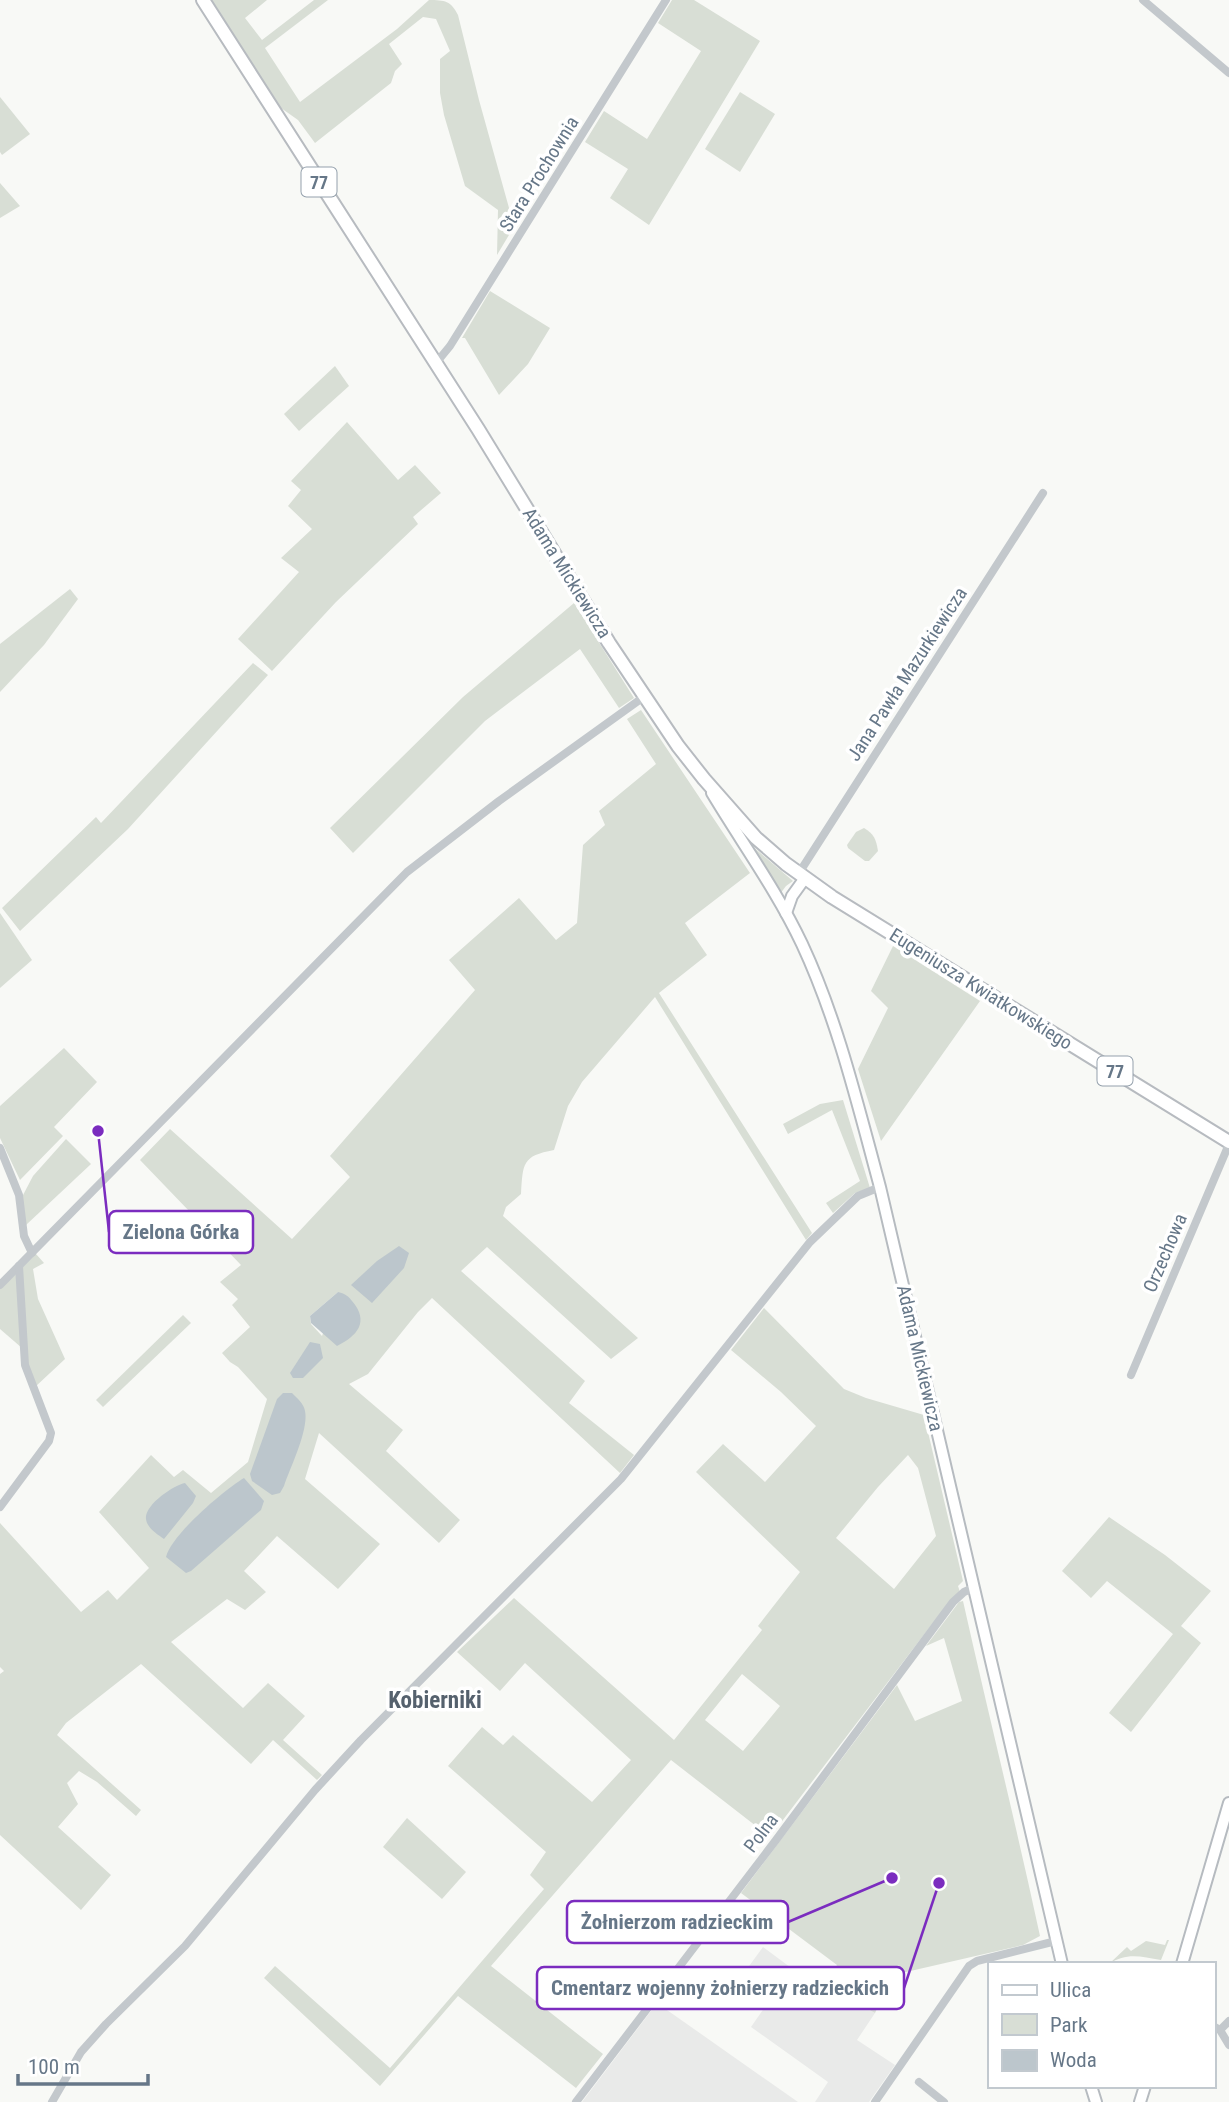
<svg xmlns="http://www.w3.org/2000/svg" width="1229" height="2102" font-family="'Roboto Condensed',sans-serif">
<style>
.built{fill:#e9eae9}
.green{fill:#d8ded5;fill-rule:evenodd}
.water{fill:#bcc6cc}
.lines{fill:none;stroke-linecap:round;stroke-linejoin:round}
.secondary-casing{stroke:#b6bbc0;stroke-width:14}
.primary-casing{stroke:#b7bbc0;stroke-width:16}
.street{stroke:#c3c8cc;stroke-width:8}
.secondary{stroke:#fff;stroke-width:10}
.primary{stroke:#fff;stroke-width:12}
.labels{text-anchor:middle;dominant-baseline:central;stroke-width:7;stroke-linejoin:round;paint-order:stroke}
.shield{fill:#fff;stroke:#94a0ac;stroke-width:2}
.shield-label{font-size:18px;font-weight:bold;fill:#678}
.street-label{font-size:19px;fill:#678;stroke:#fff}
.quarter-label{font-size:23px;font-weight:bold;fill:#55616d;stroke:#fff}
.leader{fill:none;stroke:#7b2cbf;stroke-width:2.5}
.callout-dot{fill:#7b2cbf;stroke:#fff;stroke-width:2.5}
.callout{fill:#fff;stroke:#7b2cbf;stroke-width:2.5}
.callout-label{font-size:21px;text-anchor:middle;font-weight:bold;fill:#678}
</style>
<rect width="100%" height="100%" fill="#f8f9f6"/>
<g class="built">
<polygon points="763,1947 821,1990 824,1986 875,2013 857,2040 895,2065 869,2102 815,2102 828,2082 751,2027 769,2001 741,1977"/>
<polygon points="657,2003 798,2102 582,2102"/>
</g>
<g class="green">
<path d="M212 0H267L245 18 262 40 314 0H328L265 48 300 102 397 29 429 0C445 0 451 1 458 15L479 100 511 215 512 230 497 255 498 210 465 186 444 115 440 93V59L450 51 436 19 423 17 389 44 402 64 395 71 391 83 315 143 298 120 281 108Z"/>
<polygon points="672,0 694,0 760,41 649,225 610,198 628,169 585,142 604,111 647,139 701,51 658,23"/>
<polygon points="740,92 775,114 740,172 705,149"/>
<polygon points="0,97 30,134 2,155 0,152"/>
<polygon points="0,183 20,206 0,218"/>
<polygon points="490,291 550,328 528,364 499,395 465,338 462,338"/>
<polygon points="335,366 349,386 299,431 284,414"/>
<polygon points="347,422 398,480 415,465 441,493 413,517 418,524 336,602 272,671 238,639 299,572 281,558 312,529 288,506 301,490 291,481"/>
<polygon points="70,589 78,599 44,645 0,692 0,644"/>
<polygon points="574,603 634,698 619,708 580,649 485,721 353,853 330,828 463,697"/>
<polygon points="253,663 268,675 128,829 20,931 2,908 96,817 101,823"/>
<path d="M641 710 750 873 685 923 707 955 659 993 812 1233 806 1240 655 997 582 1082 568 1106 554 1150C522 1156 523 1163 521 1194L506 1207 503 1216 638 1338 611 1359 487 1247 461 1271 585 1381 569 1403 634 1455 620 1473 432 1298 418 1312 368 1374 349 1384 403 1430 386 1451 460 1520 439 1543 319 1433 305 1479 380 1544 338 1589 277 1536 244 1571 266 1592 245 1610 227 1599 171 1642 243 1708 268 1683 305 1716 283 1740 322 1775 317 1780 273 1740 251 1764 141 1664 66 1723 57 1735 141 1810 136 1816 97 1782 79 1771 67 1783 78 1804 58 1827 111 1875 81 1910 0 1835V1674L4 1671 0 1667V1523L81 1612 108 1590 117 1600 149 1568 99 1512 151 1455 174 1477 183 1470 211 1493 248 1462 267 1399 238 1367 230 1362 222 1353 250 1327 232 1305 238 1299 220 1282 241 1265 140 1160 170 1129 292 1239 350 1177 330 1156 475 990 449 960 519 898 556 940 577 923 583 845 605 825 599 811 656 764 627 719ZM338 1292 322 1336 311 1324 310 1316Z"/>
<path d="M864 828C874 834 876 839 878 851L869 861H865L848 848 847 845 856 832Z"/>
<polygon points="751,845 793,881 786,886 780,894"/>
<polygon points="0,913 32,960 0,988"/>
<polygon points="893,946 980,1001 881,1141 858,1069 888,1008 871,991"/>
<polygon points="64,1048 97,1082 54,1127 63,1136 20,1180 0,1138 0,1106"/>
<polygon points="843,1100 870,1188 855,1193 833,1213 826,1203 860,1181 832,1110 788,1134 783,1124 820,1104"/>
<polygon points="66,1139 91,1164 26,1225 22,1197 33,1176"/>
<polygon points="36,1254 44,1263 33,1269 38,1299 65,1359 35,1387 28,1365 22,1267"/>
<polygon points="17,1273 22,1348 0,1329 0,1289"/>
<path d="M764 1308 844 1389 866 1398 924 1415 963 1581 958 1586 960 1592 932 1624 770 1837 671 1760 491 1966 603 2054 576 2088 458 1996 380 2086 264 1978 275 1966 390 2068 544 1889 530 1875 546 1852 448 1766 482 1727 503 1745 513 1735 592 1802 631 1760 525 1663 500 1691 457 1652 514 1598 674 1740 762 1630 758 1626 800 1572 696 1472 723 1444 765 1482 816 1426 781 1392 731 1350ZM908 1455 918 1468 936 1536 894 1589 836 1538 878 1487ZM742 1674 780 1706 743 1751 705 1720Z"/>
<polygon points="183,1315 191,1323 103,1407 96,1400"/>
<polygon points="1109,1517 1165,1555 1211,1591 1181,1626 1201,1643 1131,1732 1109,1713 1173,1634 1107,1581 1091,1598 1062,1571"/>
<path d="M963 1601C988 1713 1016 1824 1040 1936L1023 1945 893 1975 875 2013 824 1986 837 1965 741 1893 897 1685 915 1721 962 1701 944 1638 926 1646 959 1602Z"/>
<polygon points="407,1818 466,1872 442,1899 383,1847"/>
<path d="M1167 1940H1169L1161 1960C1141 1957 1127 1952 1109 1964L1127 1947 1131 1951 1146 1941 1165 1945Z"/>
</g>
<g class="water">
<polygon points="399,1246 409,1253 404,1268 372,1303 351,1285 377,1261"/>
<path d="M338 1292C346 1294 348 1296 352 1301 370 1322 357 1336 337 1346L311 1323 310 1316Z"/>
<polygon points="310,1342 320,1344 323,1358 303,1378 293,1378 290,1373"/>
<path d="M283 1393H292C297 1398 304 1404 305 1411 309 1430 290 1468 284 1486L280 1493 272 1495 252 1481 250 1474 277 1399Z"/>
<path d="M244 1478 264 1501 261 1510 191 1571 186 1573 166 1557C171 1535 224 1490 244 1478Z"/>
<path d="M185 1483 196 1496 193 1503 164 1539C157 1534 147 1528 146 1519 144 1505 174 1485 185 1483Z"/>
</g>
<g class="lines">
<defs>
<g id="secondary">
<path d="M712 793C742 843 777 891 802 944 838 1021 858 1106 880 1187L1062 1964"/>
<polyline points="786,913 792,896 805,878"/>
<polyline points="1182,1964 1229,1803"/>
<polyline points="1091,2086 1096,2102"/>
<polyline points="1140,2102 1145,2086"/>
</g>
<polyline id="primary" points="203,0 478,429 609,643 678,746 704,779 756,838 786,864 832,897 1229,1142"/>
</defs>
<use href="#secondary" class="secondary-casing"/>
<use href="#primary" class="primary-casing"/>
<g class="street">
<polyline points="1143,0 1229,73"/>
<polyline points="436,363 450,346 666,0"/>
<polyline points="799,873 1043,493"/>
<polyline points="0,1148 19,1195 24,1236 32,1253"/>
<polyline points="0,1285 407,872 499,801 645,696"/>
<polyline points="1131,1375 1229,1144"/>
<polyline points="0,1507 49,1441 51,1433 25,1365 19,1266"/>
<polyline points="1213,2026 1220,2030 1229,2045"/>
<polyline points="1220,2030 1229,2021"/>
<polyline points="919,2082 944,2102"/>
<polyline points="52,2102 81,2052 106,2024 185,1946 315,1790 361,1740 621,1479 810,1242 858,1196 880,1187"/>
<polyline points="576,2102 776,1840 953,1602 964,1592 973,1588"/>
<polyline points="875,2102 969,1966 977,1961 1056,1941"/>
</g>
<use href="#secondary" class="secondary"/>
<use href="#primary" class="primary"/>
</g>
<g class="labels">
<g class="shield">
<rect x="301.5" y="167.5" width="35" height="29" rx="5"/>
<rect x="1097.5" y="1056.5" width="35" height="29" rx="5"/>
</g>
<g class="shield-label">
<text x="319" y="182">77</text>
<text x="1115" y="1071">77</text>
</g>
<g class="street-label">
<text transform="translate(539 174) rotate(-58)">Stara Prochownia</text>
<text transform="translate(567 573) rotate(58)">Adama Mickiewicza</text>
<text transform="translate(907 674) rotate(-57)">Jana Pawła Mazurkiewicza</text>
<text transform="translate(981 989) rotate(32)">Eugeniusza Kwiatkowskiego</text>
<text transform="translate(1165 1253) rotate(-67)">Orzechowa</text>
<text transform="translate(920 1358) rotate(77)">Adama Mickiewicza</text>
<text transform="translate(761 1833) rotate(-53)">Polna</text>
</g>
<g class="quarter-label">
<text x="435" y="1700">Kobierniki</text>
</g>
</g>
<path class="leader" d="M98 1131L109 1232M892 1878L788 1922M939 1883L904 1988"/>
<g class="callout-dot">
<circle cx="98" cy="1131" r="7"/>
<circle cx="892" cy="1878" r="7"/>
<circle cx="939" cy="1883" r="7"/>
</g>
<g class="callout">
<rect x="109" y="1211" width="144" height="42" rx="7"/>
<rect x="567" y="1901" width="221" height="42" rx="7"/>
<rect x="537" y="1967" width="367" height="42" rx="7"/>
</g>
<g class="callout-label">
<text x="181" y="1239">Zielona Górka</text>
<text x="677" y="1929">Żołnierzom radzieckim</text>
<text x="720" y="1995">Cmentarz wojenny żołnierzy radzieckich</text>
</g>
<rect x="988" y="1962" width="228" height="126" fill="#ffffff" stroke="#c2c9cf" stroke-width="2"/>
<rect x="1002" y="1985" width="35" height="10" fill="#ffffff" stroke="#c2c9cf" stroke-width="2"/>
<text x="1050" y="1997" font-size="21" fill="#667788">Ulica</text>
<rect x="1002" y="2014" width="35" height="21" fill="#d8ded5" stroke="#c2c9cf" stroke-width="2"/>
<text x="1050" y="2032" font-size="21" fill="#667788">Park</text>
<rect x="1002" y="2050" width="35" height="21" fill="#bcc6cc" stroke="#c2c9cf" stroke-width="2"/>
<text x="1050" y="2067" font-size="21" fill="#667788">Woda</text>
<path d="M18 2074v10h130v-10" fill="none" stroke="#667788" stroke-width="3.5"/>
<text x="28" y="2074" font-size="21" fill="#667788" stroke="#ffffff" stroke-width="5" paint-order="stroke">100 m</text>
</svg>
